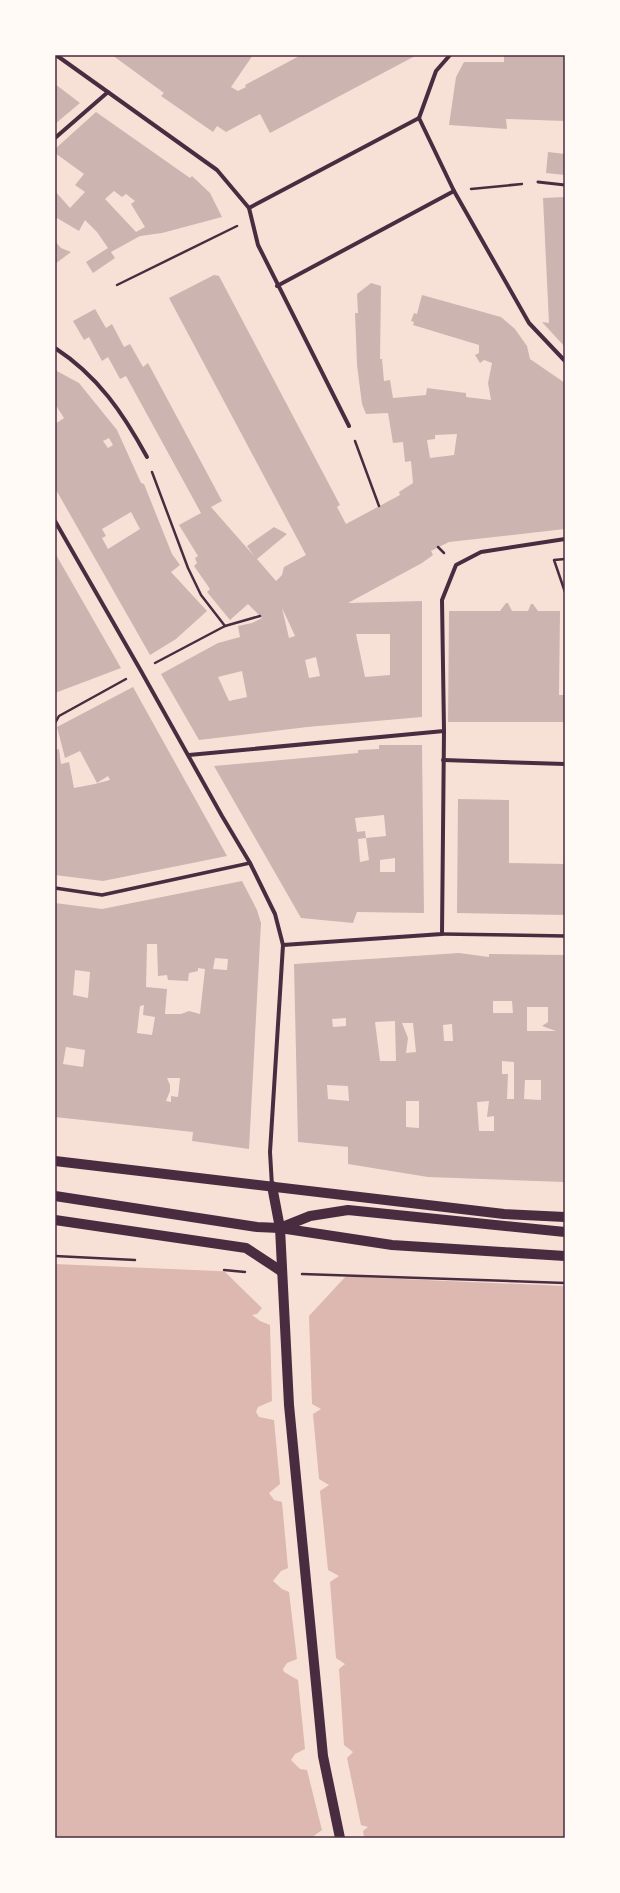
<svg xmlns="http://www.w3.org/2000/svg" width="620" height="1893" font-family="Lato,sans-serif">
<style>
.water{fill:#dcb8b0}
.pier{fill:#f7e1d7}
.building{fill:#ccb4b1;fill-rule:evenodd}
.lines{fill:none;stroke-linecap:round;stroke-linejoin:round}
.path{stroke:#4a2c40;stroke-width:2.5}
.service{stroke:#4a2c40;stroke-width:3}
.pedestrian{stroke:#4a2c40;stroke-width:3.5}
.minor{stroke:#4a2c40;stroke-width:4}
.primary{stroke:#4a2c40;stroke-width:10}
.neatline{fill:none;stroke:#4a2c40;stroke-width:1.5}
</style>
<rect width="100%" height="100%" fill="#f7e1d7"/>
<polygon class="water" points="55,1264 565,1286 565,1838 55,1838"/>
<polygon class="pier" points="223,1270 347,1275 309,1316 312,1404 321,1409 313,1414 319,1479 329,1485 320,1491 328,1570 339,1576 330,1582 336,1658 345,1664 339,1669 344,1745 353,1752 347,1758 361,1825 368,1827 363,1831 364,1838 311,1838 322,1830 307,1770 300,1769 291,1760 295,1754 305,1749 298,1680 284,1672 283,1669 287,1663 297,1659 289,1592 282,1589 273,1581 281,1571 288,1568 282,1502 274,1500 269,1493 280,1484 274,1420 259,1417 256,1412 258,1407 272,1401 270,1325 260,1321 252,1315 257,1314 262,1308"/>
<g class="building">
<polygon points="112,55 253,55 231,87 238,91 246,87 245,85 301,55 417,55 270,133 260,114 226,132 217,126 213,132 161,96 164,93"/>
<polygon points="504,55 565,55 565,121 506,119 507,129 449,125 456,77 464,62 504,62"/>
<polygon points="55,84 80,103 55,124"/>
<path d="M96 112 190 178 192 176 210 193 222 217 162 233 140 236 111 252 115 258 93 273 86 262 108 248 97 232 85 220 79 231 57 218 55 220V191L70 208 85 192 75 185 84 174 55 153V149ZM114 191 122 197 126 194 135 201 131 204 145 227 136 232 105 199Z"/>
<polygon points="548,152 565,154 565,175 546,173"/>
<polygon points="565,197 565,347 542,322 549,323 543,198"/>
<polygon points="55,241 61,248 71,252 55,264 55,257 57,256 55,253"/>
<path d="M214 275 219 276 340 505 337 507 346 524 400 495 399 492 413 483 411 461 405 462 403 442 393 443 388 413 366 414 362 404 357 365 355 313H358L357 294 371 283 381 286 380 359H382L384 381 390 380 393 398 426 395 427 388 466 393V397L491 400 488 383 492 363 484 360 480 363 475 355 479 353V345L413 325 414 322 411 321 414 313 417 314 422 295 501 317 515 329 527 346 530 359 565 383V529L449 542 431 551 433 555 422 563 348 603 422 601V717L307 727 199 740 161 674 218 643 240 637 238 626 252 623 262 618 248 604 230 620 207 592 210 589 194 566 197 563 195 558 198 556 179 525 201 513 126 376 120 379 108 357 102 361 89 337 84 340 73 321 95 309 106 328 112 324 124 347 130 344 143 367 148 363 222 501 211 507 254 556 247 546 274 527 287 534 257 559 276 581 282 575 284 567 306 555 169 298ZM457 434 454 455 430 458 427 440 435 439V435ZM282 608 290 625 295 636 289 638ZM356 634H390V675L365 677ZM316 657 320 676 309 678 305 660ZM242 671 247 697 229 701 218 677Z"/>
<path d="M55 370 79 383 117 430 141 483 144 484 172 554 180 565 171 572 207 611 176 639 150 655 55 488V424L64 418 55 404ZM109 438 113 445 108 448 103 441ZM131 512 140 529 108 549 102 538 106 536 102 529Z"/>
<polygon points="55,553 121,668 55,693"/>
<polygon points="506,603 508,603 512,611 528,611 531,604 533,604 538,611 560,611 559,695 565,695 565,722 448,722 449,611 500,611"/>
<polygon points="133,687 227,856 103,881 55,875 55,750 59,749 61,764 69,762 74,788 95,784 110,780 108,776 97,783 80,751 65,758 57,727"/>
<path d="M379 745H422L424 913 357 912 353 923 301 918 214 766 358 753V750L379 749ZM384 815 386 836 366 838 369 860 360 862 358 839 366 838 365 831 357 832 355 818ZM395 858V872H380V860Z"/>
<polygon points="458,799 509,800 509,863 565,864 565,915 457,913"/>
<path d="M242 881 257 910 261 923 249 1149 192 1141 193 1132 55 1117V903L102 909ZM147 944H157L158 976 167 975 168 980 188 981 189 973 198 971V968L205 969 200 1014 189 1011 181 1014H165L167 989 146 987ZM215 958 228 959 227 970 213 969ZM75 970 90 972 88 998 73 995ZM144 1005 143 1015 155 1017 152 1035 137 1033 140 1006ZM66 1047 85 1050 83 1067 63 1064ZM167 1078H180L178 1097 171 1096V1102L166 1101 170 1091V1085Z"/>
<path d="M459 953 489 957V954L565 955V1182L428 1177 348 1164V1147L298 1142 294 964ZM493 1001H512L513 1013H493ZM527 1007H548V1022L542 1026 556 1031H527ZM346 1018V1026L333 1027 332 1019ZM395 1021 396 1061H380L375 1022ZM402 1023H413L416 1052 406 1053 408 1038ZM452 1024 453 1041H444L443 1025ZM502 1061 514 1062V1099H507L508 1074H502ZM525 1080H541V1100L524 1099ZM327 1085 348 1086 349 1101 328 1099ZM406 1101H419V1128L406 1127ZM489 1101 487 1117 494 1116V1131H479L477 1102Z"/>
</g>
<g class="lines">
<g class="path">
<polyline points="471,189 522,184"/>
<polyline points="117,285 237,226"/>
<polyline points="355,441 379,506"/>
<polyline points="152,472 188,568 201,595 225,626"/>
<polyline points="438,547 444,553"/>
<polyline points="565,559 554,560 565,592"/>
<polyline points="155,663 225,626 260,616"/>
<polyline points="55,723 59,716 126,679"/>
<polyline points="55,1256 135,1260"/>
<polyline points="224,1270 245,1272"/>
<polyline points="302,1274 565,1283"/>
</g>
<polyline class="service" points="538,182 565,185"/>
<g class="pedestrian">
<polyline points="55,888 102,895 250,863"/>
<polyline points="442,934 565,936"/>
</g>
<g class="minor">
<polyline points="56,55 217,170 249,208 258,245 349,426"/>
<polyline points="419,118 454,191 529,323 565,361"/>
<polyline points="419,118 436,71 450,55"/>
<polyline points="55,138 108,92"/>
<polyline points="249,208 419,118"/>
<polyline points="277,286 454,191"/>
<path d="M55 348C98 376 123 413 147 457"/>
<polyline points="55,521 141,671 222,816 250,863 275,914 283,945 270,1152 272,1186"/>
<polyline points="189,755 444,731"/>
<polyline points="443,760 565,764"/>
<polyline points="283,945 442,934 444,731 442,600 456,565 481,552 565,539"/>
</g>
<g class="primary">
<polyline points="55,1161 504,1214 565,1217"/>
<polyline points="272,1186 280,1228 289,1405 323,1756 340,1838"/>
<polyline points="55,1196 257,1227 280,1228 392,1245 565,1256"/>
<polyline points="55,1220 246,1248 281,1271"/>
<polyline points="280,1228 310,1216 348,1210 565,1232"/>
</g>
</g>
<rect width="620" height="1893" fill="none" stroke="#fffaf5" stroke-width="112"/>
<rect x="56" y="56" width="508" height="1781" class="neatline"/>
</svg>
